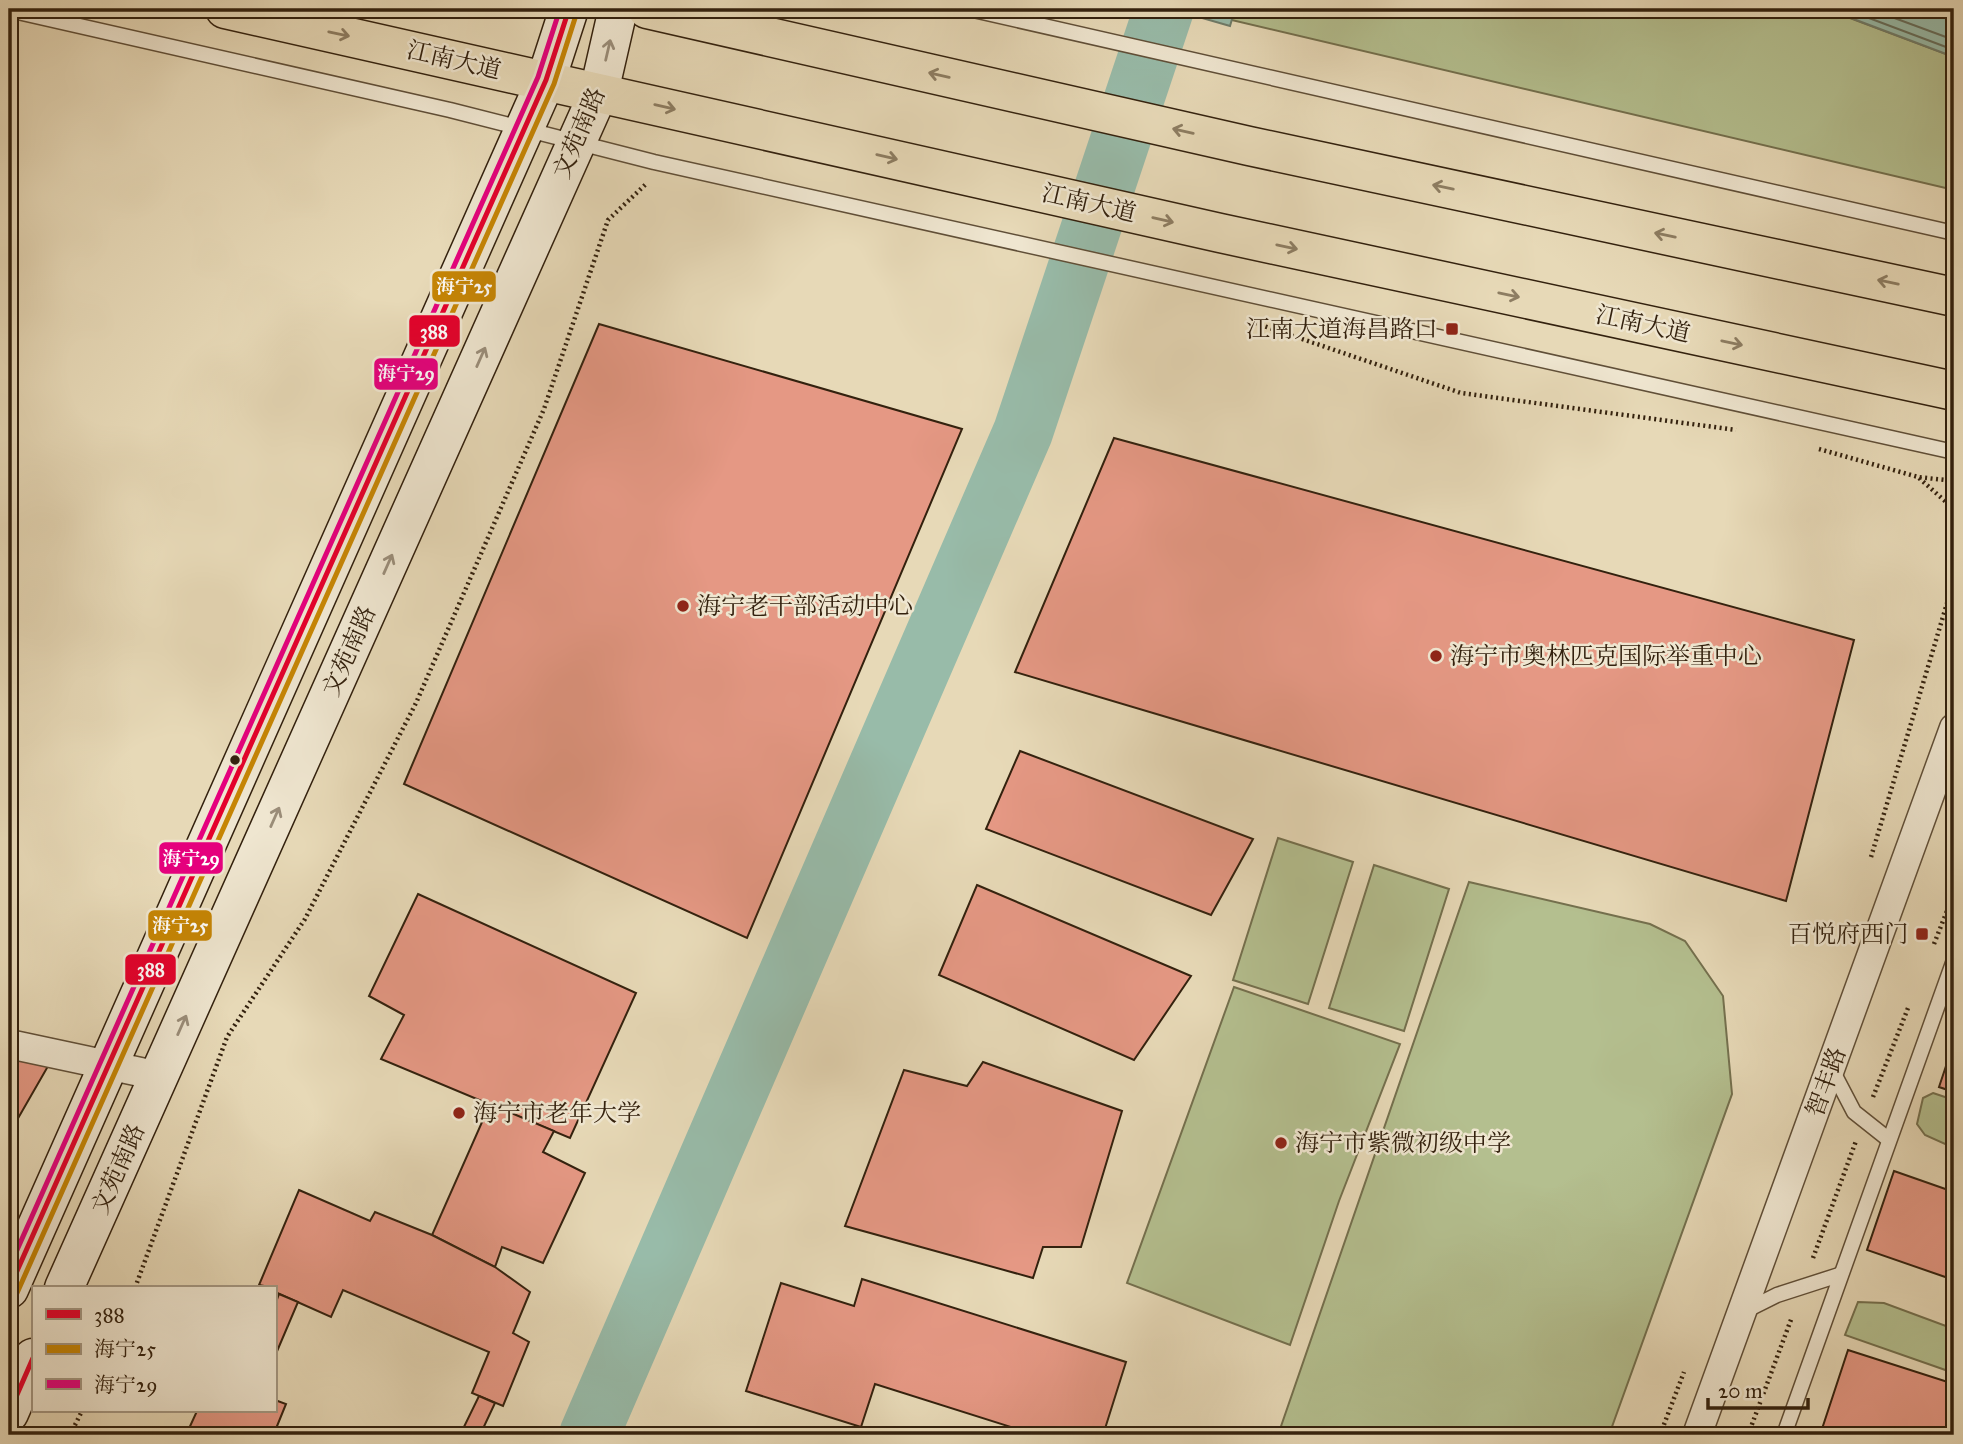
<svg xmlns="http://www.w3.org/2000/svg" width="1963" height="1444" font-family="'IM FELL Great Primer','Noto Serif SC',serif">
<style>
.green{fill:#b4bf8f;stroke:#74704e;stroke-width:2}
.water{fill:#98bba9;stroke:#707d6b;stroke-width:2}
.lines{fill:none;stroke-linecap:round;stroke-linejoin:round}
.shore{stroke:#666e5c;stroke-width:2}
.river{stroke:#98bba9;stroke-width:60}
.building{fill:#e59884;stroke:#33210e;stroke-width:2}
.service-casing{stroke:#604f38;stroke-width:17}
.minor-casing{stroke:#604f38;stroke-width:31}
.secondary-casing{stroke:#33210e;stroke-width:41}
.trunk-casing{stroke:#33210e;stroke-width:41}
.path{stroke:#33210e;stroke-width:4.5;stroke-dasharray:2 3.5;stroke-linecap:butt}
.service{stroke:#efe6d0;stroke-width:14}
.minor{stroke:#efe6d0;stroke-width:28}
.secondary{stroke:#efe6d0;stroke-width:38}
.trunk{stroke:#e7d9b7;stroke-width:38}
.bus-1-casing{stroke:#efe6d0;stroke-width:10}
.bus-2-casing{stroke:#efe6d0;stroke-width:10}
.bus-3-casing{stroke:#efe6d0;stroke-width:10}
.bus-1{stroke:#e4002b;stroke-width:5}
.bus-2{stroke:#c68504;stroke-width:5}
.bus-3{stroke:#e5007d;stroke-width:5}
.oneway{stroke:#8d7d62}
.oneway2{stroke:#9a8d79}
.poi-dot{fill:#8f2418;stroke:#efe6d0;stroke-width:2.5}
.bus-dot{fill:#33210e;stroke:#efe6d0;stroke-width:2.5}
.labels{text-anchor:middle;dominant-baseline:central;stroke-width:5;stroke-linejoin:round;paint-order:stroke}
.street-label{font-size:24px;fill:#33210e;stroke:#efe6d0}
.poi-label{font-size:24px;fill:#33210e;stroke:#efe6d0;text-anchor:start}
.line-badge{stroke:#efe6d0;stroke-width:2.5}
.badge-label{font-size:19px;text-anchor:middle;font-weight:bold;fill:#fff}
</style>
<rect width="100%" height="100%" fill="#e7d9b7"/>
<filter id="stains"><feTurbulence type="fractalNoise" baseFrequency=".00286" numOctaves="4"/><feColorMatrix values="0 0 0 0 .2 0 0 0 0 .09 0 0 0 0 .02 0 0 0 .5 -.17"/></filter>
<radialGradient id="worn" r=".72"><stop offset=".6" stop-color="#630" stop-opacity="0"/><stop offset="1" stop-color="#630" stop-opacity=".3"/></radialGradient>
<g class="green">
<polygon points="1185,9 1826,9 1954,57 1954,190"/>
<polygon points="1278,838 1353,862 1308,1004 1233,980"/>
<polygon points="1374,865 1449,889 1404,1031 1329,1008"/>
<polygon points="1469,882 1650,924 1685,941 1723,996 1732,1094 1609,1435 1278,1435"/>
<polygon points="1234,987 1400,1044 1339,1201 1290,1345 1127,1283"/>
<polygon points="1933,1093 1954,1100 1954,1148 1925,1135 1917,1124 1923,1098"/>
<polygon points="1858,1302 1884,1303 1954,1329 1954,1373 1845,1335"/>
</g>
<g class="water">
<polygon points="1171,9 1235,9 1230,26"/>
<polygon points="1826,9 1954,9 1954,57 1835,12"/>
</g>
<g class="lines">
<g class="shore">
<polyline points="1845,9 1954,50"/>
<polyline points="1870,9 1954,40"/>
</g>
<polyline class="river" points="589,1435 1023,432 1164,9"/>
</g>
<g class="building">
<polygon points="599,324 962,429 747,938 404,784"/>
<polygon points="1114,438 1854,640 1786,901 1015,672"/>
<polygon points="1020,751 1253,839 1211,915 986,829"/>
<polygon points="977,885 1191,976 1134,1060 939,975"/>
<polygon points="418,894 636,993 570,1138 381,1059 404,1015 369,996"/>
<polygon points="1954,1042 1954,1092 1939,1087"/>
<polygon points="9,1044 55,1054 9,1134"/>
<polygon points="983,1062 1122,1111 1081,1247 1043,1247 1033,1278 845,1226 904,1070 967,1086"/>
<polygon points="490,1104 554,1131 543,1152 585,1173 543,1263 502,1247 495,1267 432,1235"/>
<polygon points="1894,1171 1954,1192 1954,1280 1867,1250"/>
<polygon points="299,1190 370,1221 375,1212 432,1235 495,1267 530,1292 513,1333 529,1342 503,1406 472,1393 489,1352 343,1290 331,1317 275,1292 275,1288 259,1285"/>
<polygon points="862,1279 1126,1362 1103,1435 1036,1435 875,1384 861,1427 746,1391 781,1283 854,1306"/>
<polygon points="279,1294 298,1302 275,1356 275,1305"/>
<polygon points="1848,1350 1954,1384 1954,1435 1820,1435"/>
<polygon points="479,1396 495,1403 480,1435 460,1435"/>
<polygon points="275,1400 286,1404 275,1431 284,1435 186,1435 197,1411 275,1411"/>
</g>
<g class="lines">
<defs>
<g id="service">
<polyline points="969,9 1954,233"/>
<polyline points="9,10 450,110 654,162 1954,452"/>
<polyline points="1831,1068 1854,1112 1888,1139"/>
<polyline points="1743,1312 1777,1295 1839,1275"/>
<polyline points="1784,1435 1954,960"/>
</g>
<g id="minor">
<polyline points="9,1044 159,1076"/>
<polyline points="1697,1435 1954,728"/>
</g>
<g id="secondary">
<polyline points="64,1288 599,92 618,9"/>
<polyline points="9,1289 546,80 569,9"/>
<polyline points="9,1413 33,1358"/>
</g>
<g id="trunk">
<polyline points="225,9 1220,233 1954,391"/>
<polyline points="647,9 1249,146 1954,297"/>
</g>
</defs>
<use href="#service" class="service-casing"/>
<use href="#minor" class="minor-casing"/>
<use href="#secondary" class="secondary-casing"/>
<use href="#trunk" class="trunk-casing"/>
<g class="path">
<polyline points="1255,323 1461,393 1736,430"/>
<polyline points="1819,449 1918,477 1954,481"/>
<polyline points="1919,478 1954,509"/>
<polyline points="1871,857 1954,580"/>
<polyline points="1934,944 1954,893"/>
<polyline points="1873,1097 1908,1008"/>
<polyline points="1813,1258 1856,1141"/>
<polyline points="135,1288 227,1037 305,919 416,703 544,409 608,220 646,184"/>
<polyline points="70,1435 82,1411"/>
<polyline points="1660,1435 1684,1372"/>
<polyline points="1748,1435 1792,1317"/>
</g>
<use href="#service" class="service"/>
<use href="#minor" class="minor"/>
<use href="#secondary" class="secondary"/>
<use href="#trunk" class="trunk"/>
<defs>
<g id="bus-1">
<polyline points="9,1289 546,80 569,9"/>
<polyline points="9,1413 33,1358"/>
</g>
<polyline id="bus-2" points="17,1293 554,84 577,12"/>
<polyline id="bus-3" points="9,1268 538,77 560,9"/>
</defs>
<use href="#bus-1" class="bus-1-casing"/>
<use href="#bus-2" class="bus-2-casing"/>
<use href="#bus-3" class="bus-3-casing"/>
<use href="#bus-1" class="bus-1"/>
<use href="#bus-2" class="bus-2"/>
<use href="#bus-3" class="bus-3"/>
</g>
<defs><path id="oneway-shaft" d="M-6 0H5M1.5-3L5.5 0L1.5 3" fill="none" stroke-width="1.6" stroke-linecap="round" stroke-linejoin="round" transform="scale(1.75)"/></defs>
<g class="oneway">
<use href="#oneway-shaft" transform="translate(339 34) rotate(12)"/>
<use href="#oneway-shaft" transform="translate(939 75) rotate(-167)"/>
<use href="#oneway-shaft" transform="translate(665 107) rotate(13)"/>
<use href="#oneway-shaft" transform="translate(1183 131) rotate(-167)"/>
<use href="#oneway-shaft" transform="translate(887 157) rotate(13)"/>
<use href="#oneway-shaft" transform="translate(1443 187) rotate(-168)"/>
<use href="#oneway-shaft" transform="translate(1163 220) rotate(13)"/>
<use href="#oneway-shaft" transform="translate(1665 235) rotate(-168)"/>
<use href="#oneway-shaft" transform="translate(1287 247) rotate(12)"/>
<use href="#oneway-shaft" transform="translate(1888 282) rotate(-168)"/>
<use href="#oneway-shaft" transform="translate(1509 295) rotate(12)"/>
<use href="#oneway-shaft" transform="translate(1732 343) rotate(12)"/>
</g>
<g class="oneway2">
<use href="#oneway-shaft" transform="translate(608 50) rotate(-77)"/>
<use href="#oneway-shaft" transform="translate(481 357) rotate(-66)"/>
<use href="#oneway-shaft" transform="translate(388 564) rotate(-66)"/>
<use href="#oneway-shaft" transform="translate(275 817) rotate(-66)"/>
<use href="#oneway-shaft" transform="translate(182 1025) rotate(-66)"/>
</g>
<g class="poi-dot">
<rect x="1445" y="322" width="14" height="14" rx="3.5"/>
<circle cx="683" cy="606" r="7"/>
<circle cx="1436" cy="656" r="7"/>
<rect x="1915" y="927" width="14" height="14" rx="3.5"/>
<circle cx="459" cy="1113" r="7"/>
<circle cx="1281" cy="1143" r="7"/>
</g>
<circle class="bus-dot" cx="235" cy="760" r="6"/>
<g class="labels">
<g class="street-label">
<text transform="translate(454 60) rotate(13)">江南大道</text>
<text transform="translate(579 133) rotate(-67)">文苑南路</text>
<text transform="translate(1089 203) rotate(13)">江南大道</text>
<text transform="translate(1643 324) rotate(12)">江南大道</text>
<text transform="translate(349 651) rotate(-66)">文苑南路</text>
<text transform="translate(1826 1082) rotate(-70)">智丰路</text>
<text transform="translate(118 1169) rotate(-66)">文苑南路</text>
</g>
<g class="poi-label">
<text x="1438" y="329" text-anchor="end">江南大道海昌路口</text>
<text x="697" y="606">海宁老干部活动中心</text>
<text x="1450" y="656">海宁市奥林匹克国际举重中心</text>
<text x="1908" y="934" text-anchor="end">百悦府西门</text>
<text x="473" y="1113">海宁市老年大学</text>
<text x="1295" y="1143">海宁市紫微初级中学</text>
</g>
</g>
<g class="line-badge">
<rect x="431" y="270" width="66" height="33" rx="7" fill="#c68504"/>
<rect x="408" y="314" width="53" height="34" rx="7" fill="#e4002b"/>
<rect x="373" y="357" width="66" height="34" rx="7" fill="#e5007d"/>
<rect x="158" y="841" width="66" height="34" rx="7" fill="#e5007d"/>
<rect x="147" y="909" width="66" height="33" rx="7" fill="#c68504"/>
<rect x="124" y="953" width="53" height="33" rx="7" fill="#e4002b"/>
</g>
<g class="badge-label">
<text x="464" y="293">海宁25</text>
<text x="434" y="338">388</text>
<text x="406" y="380">海宁29</text>
<text x="191" y="865">海宁29</text>
<text x="180" y="932">海宁25</text>
<text x="151" y="976">388</text>
</g>
<rect width="1963" height="1444" fill="none" stroke="#e7d9b7" stroke-width="35"/>
<rect x="10" y="10" width="1942" height="1423" fill="none" stroke="#33210e" stroke-width="3.5"/>
<rect x="18" y="18" width="1928" height="1409" fill="none" stroke="#33210e" stroke-width="2"/>
<rect x="32" y="1286" width="245" height="126" fill="#efe6d0" stroke="#a49782" stroke-width="2"/>
<rect x="46" y="1309" width="35" height="10" fill="#e4002b" stroke="#a49782" stroke-width="2"/>
<text x="94" y="1322" font-size="21" fill="#33210e">388</text>
<rect x="46" y="1344" width="35" height="10" fill="#c68504" stroke="#a49782" stroke-width="2"/>
<text x="94" y="1356" font-size="21" fill="#33210e">海宁25</text>
<rect x="46" y="1379" width="35" height="10" fill="#e5007d" stroke="#a49782" stroke-width="2"/>
<text x="94" y="1392" font-size="21" fill="#33210e">海宁29</text>
<path d="M1708 1398v10h100v-10" fill="none" stroke="#33210e" stroke-width="3.5"/>
<text x="1718" y="1398" font-size="21" fill="#33210e" stroke="#efe6d0" stroke-width="5" paint-order="stroke">20 m</text>
<rect width="100%" height="100%" filter="url(#stains)"/>
<rect width="100%" height="100%" fill="url(#worn)"/>
</svg>
